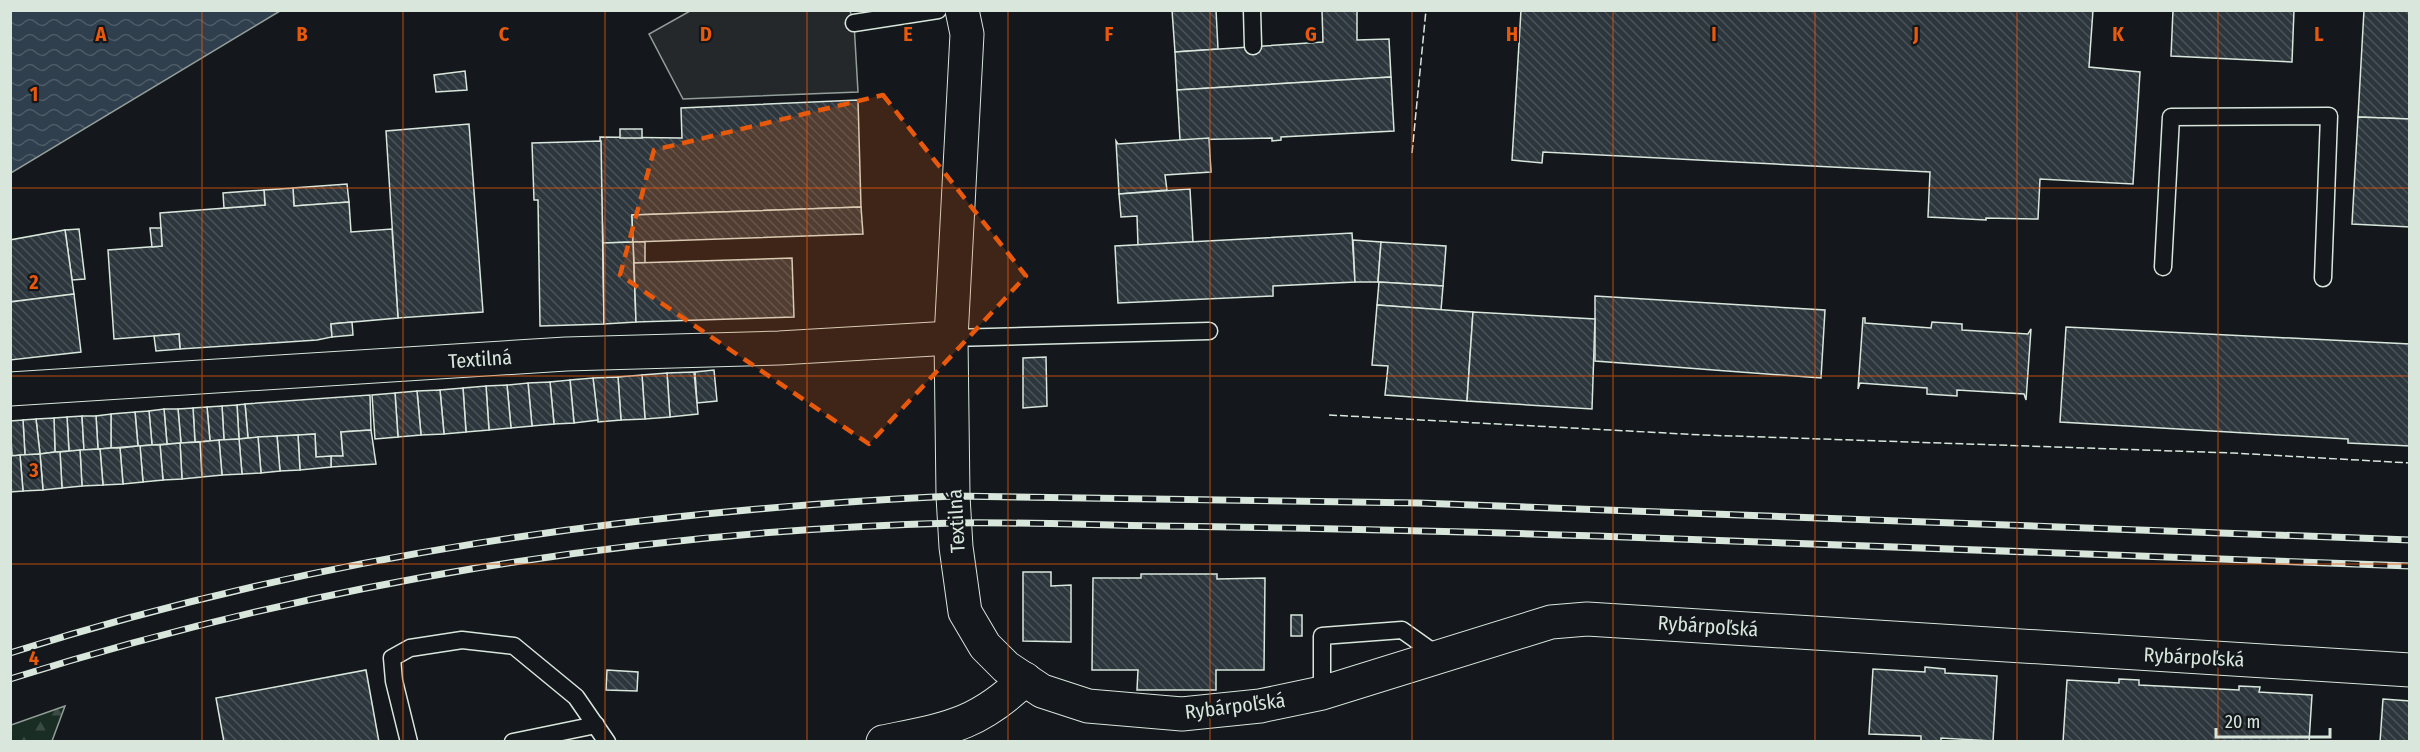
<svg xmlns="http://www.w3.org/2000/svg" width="2420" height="752" font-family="'Fira Sans Condensed',sans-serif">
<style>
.forest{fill:url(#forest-firs);stroke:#939e99;stroke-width:1.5}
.parking{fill:#24282b;stroke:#939e99;stroke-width:1.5}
.water{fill:url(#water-waves);stroke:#939e99;stroke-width:1.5}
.building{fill:url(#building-back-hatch);stroke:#d8e6dc;stroke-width:1.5}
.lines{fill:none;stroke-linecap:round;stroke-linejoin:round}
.lane-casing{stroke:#d8e6dc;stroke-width:19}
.street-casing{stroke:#d8e6dc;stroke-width:35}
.secondary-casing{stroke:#d8e6dc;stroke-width:35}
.lane{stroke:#14181c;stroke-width:16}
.street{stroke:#14181c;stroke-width:33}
.secondary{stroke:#14181c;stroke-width:33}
.rail-casing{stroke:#d8e6dc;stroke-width:7}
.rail{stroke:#14181c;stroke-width:4.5;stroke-dasharray:14;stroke-linecap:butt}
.fence{stroke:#d8e6dc;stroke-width:1.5;stroke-dasharray:8 3;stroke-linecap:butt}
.marked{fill:#e8590c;fill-opacity:0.2;stroke:#e8590c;stroke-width:4.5;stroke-dasharray:12 8;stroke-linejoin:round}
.grid{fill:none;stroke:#e8590c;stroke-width:1.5;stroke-opacity:0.55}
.labels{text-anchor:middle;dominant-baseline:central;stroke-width:4.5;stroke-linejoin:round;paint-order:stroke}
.street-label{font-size:20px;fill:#d8e6dc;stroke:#14181c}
.grid-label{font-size:20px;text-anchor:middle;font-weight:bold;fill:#e8590c;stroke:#14181c;stroke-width:4.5;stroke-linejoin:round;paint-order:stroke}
</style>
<defs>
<pattern id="forest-firs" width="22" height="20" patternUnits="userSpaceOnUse" patternTransform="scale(1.5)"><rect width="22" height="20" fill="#1a2d24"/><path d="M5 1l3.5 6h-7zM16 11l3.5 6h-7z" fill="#3b4b43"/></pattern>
<pattern id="water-waves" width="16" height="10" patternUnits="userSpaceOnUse" patternTransform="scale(1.5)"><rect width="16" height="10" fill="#2f3f4d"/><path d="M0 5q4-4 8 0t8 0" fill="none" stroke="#4c5b66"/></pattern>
<pattern id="building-back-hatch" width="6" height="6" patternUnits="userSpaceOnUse" patternTransform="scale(1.5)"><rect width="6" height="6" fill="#2c363c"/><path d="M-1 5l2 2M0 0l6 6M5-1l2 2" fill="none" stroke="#4a5358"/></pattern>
</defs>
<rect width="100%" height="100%" fill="#14181c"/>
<polygon class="forest" points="65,706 52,741 11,741 11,725"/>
<polygon class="parking" points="690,11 850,11 854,23 858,92 683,99 649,34"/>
<polygon class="water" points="11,10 280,10 280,11 11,173"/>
<g class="building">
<polygon points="1172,10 1216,10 1218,49 1175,52"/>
<polygon points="1357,10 1357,40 1389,39 1391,77 1177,90 1175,52 1323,42 1322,11"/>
<polygon points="1521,10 2093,10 2089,67 2140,72 2133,184 2040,179 2038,219 1986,218 1986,220 1928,217 1930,172 1543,152 1542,163 1512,160"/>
<polygon points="2173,10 2294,10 2292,62 2171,56"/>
<polygon points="2364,10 2410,10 2410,119 2358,117"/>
<polygon points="465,71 467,90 436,92 434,75"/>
<polygon points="1391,77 1394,131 1281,137 1281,140 1272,141 1272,138 1180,140 1177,90"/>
<polygon points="858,100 861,207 632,215 633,242 603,243 600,137 682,138 681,108"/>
<polygon points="2358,117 2410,119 2410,227 2352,224"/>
<polygon points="469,124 483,312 398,318 386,131"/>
<rect x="620" y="129" width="22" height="9"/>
<polygon points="1209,138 1211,172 1165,175 1167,190 1119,194 1116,141 1118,144"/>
<polygon points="601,141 604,324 540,326 538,200 534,200 532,143"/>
<polygon points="347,184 349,202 294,206 293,188"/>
<polygon points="293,188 294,206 349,202 351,232 392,229 398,318 331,324 332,337 317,340 180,349 179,334 114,339 108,250 162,246 160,213 265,205 264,190"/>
<polygon points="1190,189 1193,242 1138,245 1137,216 1121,217 1119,194"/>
<polygon points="264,190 265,205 224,208 223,193"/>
<polygon points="861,207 863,234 633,242 632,215"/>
<polygon points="150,228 161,228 162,246 152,247"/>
<polygon points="79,229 85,279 72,280 65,230"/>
<polygon points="65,230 74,294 10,302 10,240"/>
<polygon points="1352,233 1355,282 1273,286 1273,296 1118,303 1115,246"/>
<polygon points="1353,240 1381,242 1378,282 1355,282"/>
<polygon points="633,242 645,242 645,263 634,263"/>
<polygon points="633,242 636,322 604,324 603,243"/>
<polygon points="1381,242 1446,246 1443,286 1378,282"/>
<polygon points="792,258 794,317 636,322 634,263"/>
<polygon points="1379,282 1443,286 1441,310 1377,305"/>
<polygon points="74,294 81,352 10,360 10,302"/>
<polygon points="1595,296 1825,310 1821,378 1595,361"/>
<polygon points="1377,305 1473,312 1467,401 1385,395 1388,366 1372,365"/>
<polygon points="1473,312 1595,319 1592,409 1467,401"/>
<polygon points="1863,318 1865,318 1865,323 1931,328 1932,322 1962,324 1962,330 2028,334 2031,329 2026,400 2024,394 1957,390 1957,396 1927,394 1927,388 1860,383 1858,389"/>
<polygon points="352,322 353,335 332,337 331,324"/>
<polygon points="2066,327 2410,344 2410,446 2348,443 2348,439 2060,422"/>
<polygon points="179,334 180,349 156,351 154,336"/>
<polygon points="1046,357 1047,406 1023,408 1023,358"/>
<polygon points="714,370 717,401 697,403 695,372"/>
<polygon points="694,372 698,414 670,417 667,373"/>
<polygon points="667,373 670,417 645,419 642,375"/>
<polygon points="642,375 645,419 621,420 618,377"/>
<polygon points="618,377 621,420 598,422 593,378"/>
<polygon points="593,378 598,420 574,423 570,380"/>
<polygon points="570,380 574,423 554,424 550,382"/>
<polygon points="550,382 554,424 532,426 528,383"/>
<polygon points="528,383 532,426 511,428 507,385"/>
<polygon points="507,385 511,428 489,430 486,386"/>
<polygon points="486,386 489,430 466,432 463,388"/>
<polygon points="463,388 466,432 444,434 440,390"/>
<polygon points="440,390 444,434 421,435 417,391"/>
<polygon points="417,391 421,435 398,437 395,393"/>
<polygon points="395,393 398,437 375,439 372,395"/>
<polygon points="370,395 371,430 341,432 343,456 316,457 315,434 248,438 245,404"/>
<polygon points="245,404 248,438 239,439 237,405"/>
<polygon points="237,405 239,439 224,440 222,406"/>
<polygon points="222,406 224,440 210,441 207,407"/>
<polygon points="207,407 210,441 195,442 193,408"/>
<polygon points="193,408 195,442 181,443 178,409"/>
<polygon points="164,409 178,409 181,443 167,444"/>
<polygon points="164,409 167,444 152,445 149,411"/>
<polygon points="149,411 152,445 138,446 135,412"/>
<polygon points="135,412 138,446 111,448 111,414"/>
<polygon points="111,414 111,448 98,449 96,416"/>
<polygon points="82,416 84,450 69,451 67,417"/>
<polygon points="82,416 96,416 98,449 84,450"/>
<polygon points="67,417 69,451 55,452 54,418"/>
<polygon points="54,418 55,452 40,454 36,419"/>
<polygon points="36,419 40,454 25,455 23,420"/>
<polygon points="23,420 25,455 12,456 10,421"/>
<polygon points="371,430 376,464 331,467 331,456 343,456 341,432"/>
<polygon points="315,434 316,457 331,456 331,467 300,470 298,435"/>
<polygon points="298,435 300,470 280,471 277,436"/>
<polygon points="277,436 280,471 261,473 258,437"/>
<polygon points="258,437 261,473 242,474 239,439"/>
<polygon points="239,439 242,474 222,475 219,440"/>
<polygon points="219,440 222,475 202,477 200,442"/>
<polygon points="200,442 202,477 182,479 180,443"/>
<polygon points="180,443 182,479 163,480 160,445"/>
<polygon points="152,445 160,445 163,480 143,482 140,446"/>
<polygon points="138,446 140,446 143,482 123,484 120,448"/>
<polygon points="111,448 120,448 123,484 103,485 100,449"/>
<polygon points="100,449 103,485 82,486 80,450"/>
<polygon points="80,450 82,486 62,488 60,452"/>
<polygon points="55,452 60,452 62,488 43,490 40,454"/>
<polygon points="40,454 43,490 23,491 20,455"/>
<polygon points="20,455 23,491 10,492 10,456"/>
<polygon points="1023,572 1051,572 1051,586 1071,585 1071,642 1023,641"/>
<polygon points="1141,574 1217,574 1217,579 1265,578 1264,670 1216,670 1216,690 1137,690 1138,670 1092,670 1093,578 1141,578"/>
<rect x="1291" y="615" width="11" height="21"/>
<polygon points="1925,667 1945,669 1945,673 1997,676 1993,741 1941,738 1941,742 1921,742 1921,736 1869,734 1873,669 1925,672"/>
<polygon points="366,670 379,742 224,742 216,698"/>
<polygon points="607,670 638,672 637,691 606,690"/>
<polygon points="2119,679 2139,680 2139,685 2239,690 2239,686 2260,687 2259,692 2312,695 2309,742 2063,742 2067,680 2119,683"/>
<polygon points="2383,699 2410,701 2410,742 2380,742"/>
</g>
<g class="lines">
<defs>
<g id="lane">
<polyline points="1252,10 1253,46"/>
<polyline points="854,23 938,10"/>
<polyline points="2163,267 2171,117 2329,116 2323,278"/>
<polyline points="951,338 1209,331"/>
<polyline points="1322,693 1322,636 1402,630 1440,657"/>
<polyline points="409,742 394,681 392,658 410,648 462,640 514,646 576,697 607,742"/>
<polyline points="513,742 596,725"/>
</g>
<g id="street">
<polyline points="10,389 566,354 779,348 951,338"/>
<path d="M883 742C946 729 977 726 1025 679"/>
</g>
<polyline id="secondary" points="962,10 967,34 951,338 953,496 956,547 965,612 985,646 1006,667 1042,691 1088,706 1182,714 1260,706 1322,693 1551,622 1587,619 2410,670"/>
</defs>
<use href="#lane" class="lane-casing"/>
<use href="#street" class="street-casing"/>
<use href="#secondary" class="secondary-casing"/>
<use href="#lane" class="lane"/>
<use href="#street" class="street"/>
<use href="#secondary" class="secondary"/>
<defs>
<g id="rail">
<path d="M10 653C318 555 632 511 953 496L1419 503 2410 540"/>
<path d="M10 679C315 583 635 531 954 523 1022 522 1091 525 1160 526 1306 528 1451 531 1597 536 1868 546 2139 556 2410 566"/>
</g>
</defs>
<use href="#rail" class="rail-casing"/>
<use href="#rail" class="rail"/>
<g class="fence">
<polyline points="1412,153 1426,10"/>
<polyline points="1329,415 1703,435 2233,453 2410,463"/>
</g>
</g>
<path class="marked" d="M883 95 1026 276 869 444 620 275 654 150Z"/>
<path class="grid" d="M202 10V742M403 10V742M605 10V742M807 10V742M1008 10V742M1210 10V742M1412 10V742M1613 10V742M1815 10V742M2017 10V742M2218 10V742M10 188H2410M10 376H2410M10 564H2410"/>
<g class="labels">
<g class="street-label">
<text transform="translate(480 359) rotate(-4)">Textilná</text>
<text transform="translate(956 521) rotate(-93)">Textilná</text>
<text transform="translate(1708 626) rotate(4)">Rybárpoľská</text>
<text transform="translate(2194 657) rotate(3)">Rybárpoľská</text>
<text transform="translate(1235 706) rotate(-7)">Rybárpoľská</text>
</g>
</g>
<g class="grid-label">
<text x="101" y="41">A</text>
<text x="302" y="41">B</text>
<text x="504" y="41">C</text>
<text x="706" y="41">D</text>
<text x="908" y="41">E</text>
<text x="1109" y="41">F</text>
<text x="1311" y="41">G</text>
<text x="1512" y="41">H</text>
<text x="1714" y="41">I</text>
<text x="1916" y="41">J</text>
<text x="2118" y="41">K</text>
<text x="2319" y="41">L</text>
<text x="34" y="101">1</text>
<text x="34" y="289">2</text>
<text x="34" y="477">3</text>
<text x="34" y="665">4</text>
</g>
<rect width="2420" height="752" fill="none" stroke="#d8e6dc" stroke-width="24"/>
<path d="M2216 728v9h114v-9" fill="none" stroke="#d8e6dc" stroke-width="3"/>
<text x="2225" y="728" font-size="18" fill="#d8e6dc" stroke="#14181c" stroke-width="4.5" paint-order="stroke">20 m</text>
</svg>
